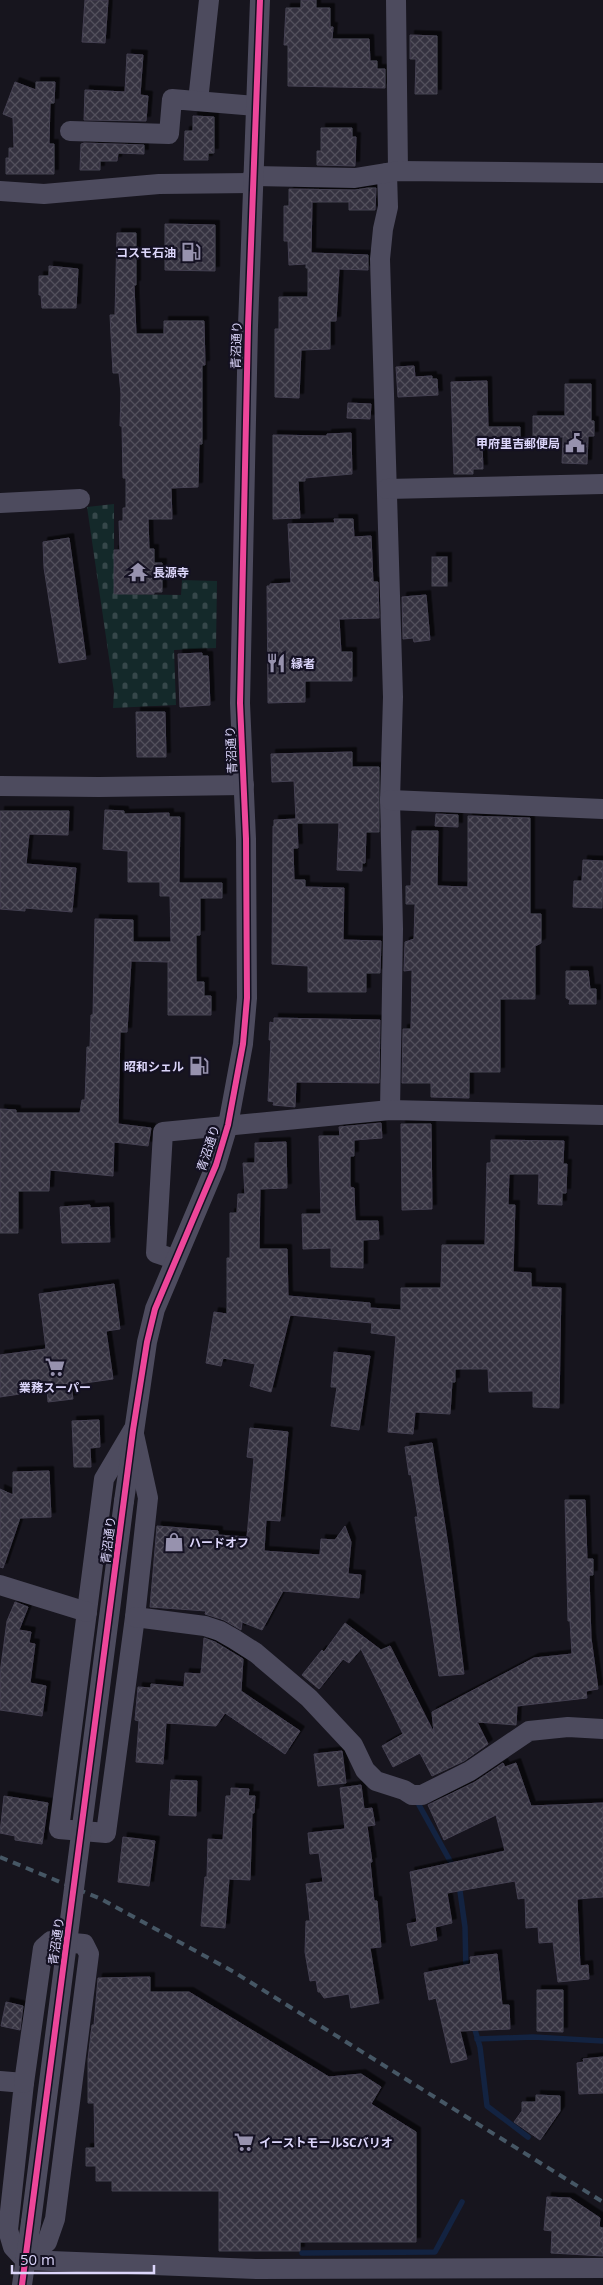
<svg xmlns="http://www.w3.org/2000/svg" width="603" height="2285" font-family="'Open Sans','Noto Sans JP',sans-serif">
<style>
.cemetery{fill:url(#cemetery-stones)}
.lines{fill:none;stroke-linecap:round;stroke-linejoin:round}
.stream{stroke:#132341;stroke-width:5.5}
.building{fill:url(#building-cross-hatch);stroke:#444051;filter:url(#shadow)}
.minor{stroke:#4d4b5e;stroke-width:20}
.rail{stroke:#465765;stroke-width:4;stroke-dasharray:8 6;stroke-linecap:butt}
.minor-bridge{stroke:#4d4b5e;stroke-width:20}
.cycleway-casing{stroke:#141122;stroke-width:9}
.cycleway{stroke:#ed469a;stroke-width:6}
.labels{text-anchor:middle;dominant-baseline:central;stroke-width:4.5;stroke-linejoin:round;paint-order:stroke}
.poi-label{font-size:12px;font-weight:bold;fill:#dcd6fb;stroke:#141122;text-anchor:start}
.street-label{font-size:12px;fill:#dcd6fb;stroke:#141122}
</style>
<defs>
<pattern id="cemetery-stones" width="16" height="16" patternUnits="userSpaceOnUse" patternTransform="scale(1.25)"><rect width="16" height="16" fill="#14292a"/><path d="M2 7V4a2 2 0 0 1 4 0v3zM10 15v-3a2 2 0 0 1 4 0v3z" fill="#36474a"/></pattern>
<pattern id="building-cross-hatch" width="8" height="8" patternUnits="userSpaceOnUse" patternTransform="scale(1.25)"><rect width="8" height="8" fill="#363340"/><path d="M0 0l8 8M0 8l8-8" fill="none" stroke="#52505c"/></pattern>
<filter id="shadow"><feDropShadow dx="4.5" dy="-4.5" stdDeviation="0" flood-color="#0009"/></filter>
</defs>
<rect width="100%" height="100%" fill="#17151e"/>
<polygon class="cemetery" points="114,504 114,594 181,595 182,580 217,581 216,648 174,650 176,705 113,708 114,692 87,507"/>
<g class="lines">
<g class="stream">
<polyline points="419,1805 454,1868"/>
<polyline points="459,1884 465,1927 466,1972"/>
<polyline points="473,2023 480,2047 487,2106 528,2137"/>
<polyline points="477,2039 533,2037 603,2041"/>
<polyline points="302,2253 435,2252 462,2202"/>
</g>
</g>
<g class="building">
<polygon points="85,0 108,0 105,43 82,42"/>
<polygon points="301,0 316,0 316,8 330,8 330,27 333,27 332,39 369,39 370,61 377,61 377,69 385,69 385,88 288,86 288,45 284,45 286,8 301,8"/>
<polygon points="410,35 437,36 437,94 415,94 416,59 410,59"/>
<polygon points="127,54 143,55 140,95 148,96 146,121 84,120 85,90 125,92"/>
<polygon points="15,82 36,90 36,82 55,82 54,103 50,103 49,144 54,144 54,174 6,174 6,158 9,158 9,148 14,148 13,118 3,114"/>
<polygon points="193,116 214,117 214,153 208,153 208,160 184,160 185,131 193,131"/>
<polygon points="321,128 352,128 352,137 356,137 355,166 317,165 317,151 321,151"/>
<polygon points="84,143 144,145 144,154 118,153 117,161 100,161 100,170 80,170 81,144"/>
<polygon points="368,188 376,188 375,210 349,210 349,202 312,202 311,253 368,255 368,270 339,269 336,321 330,321 330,349 301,350 299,398 275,397 275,329 279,329 279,297 308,297 308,268 306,268 306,264 289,265 288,241 284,241 284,206 289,206 289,189 355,190"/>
<polygon points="165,224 215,225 215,271 165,270"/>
<polygon points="117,233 136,233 136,285 134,285 136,334 164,334 164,321 204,321 205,365 202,365 202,444 199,444 198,487 171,488 172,519 148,519 149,549 154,549 154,563 162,563 162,592 154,592 154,594 114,594 114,550 120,550 119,521 123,521 123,508 126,508 126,478 123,478 122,426 120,426 121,394 119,373 113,373 110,315 115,315"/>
<polygon points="49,266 78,269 76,308 42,308 41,295 39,295 39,276 49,276"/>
<polygon points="414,366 415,377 432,376 432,379 437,379 438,395 398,397 396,367"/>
<polygon points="487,381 488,427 520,427 520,443 482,444 483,469 473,469 473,474 454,474 451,382"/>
<polygon points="565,384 591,384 591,421 594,421 594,436 588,436 587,464 562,463 563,437 533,437 533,416 565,416"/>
<polygon points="348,403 371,404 370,419 347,418"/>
<polygon points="351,433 352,474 305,478 305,481 298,481 300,518 273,519 273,435 327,436 327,434"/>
<polygon points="334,519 353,519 354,537 371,536 373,582 378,582 379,618 339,619 341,652 352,652 352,681 305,681 305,702 268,703 267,586 270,586 270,584 291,583 288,524 335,523"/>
<polygon points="69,538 86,659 59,663 44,568 43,542"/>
<rect x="432" y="557" width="15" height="29"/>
<polygon points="426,595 430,640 414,642 413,638 403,639 402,597"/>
<polygon points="202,653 202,656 208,656 210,705 180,707 178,654"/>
<polygon points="136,712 165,712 166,757 137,757"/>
<polygon points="352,752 352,767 379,767 379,832 366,832 365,863 362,863 362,871 337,870 339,823 297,823 298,848 293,848 294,880 305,880 305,887 344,888 343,940 381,941 380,973 366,973 366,992 308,992 308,966 272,964 273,826 274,826 274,820 296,819 294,781 272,782 271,754"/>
<polygon points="105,810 124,811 124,814 169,813 169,817 180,817 179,883 222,883 222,898 200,898 200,935 196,935 196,982 204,982 204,996 211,996 211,1015 168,1015 168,962 131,961 127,1032 120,1032 118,1124 151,1128 148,1146 114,1142 113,1176 50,1170 49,1191 18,1191 18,1233 0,1233 0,1109 16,1110 16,1113 80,1113 82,1100 85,1100 87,1047 90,1047 91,1015 93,1015 95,919 133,920 133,942 171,942 170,896 160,896 160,882 128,882 128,851 103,849"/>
<polygon points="0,811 69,811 68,835 29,834 26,864 76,868 72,912 25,908 25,911 0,909"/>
<polygon points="436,814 458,815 458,827 435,826"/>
<polygon points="468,816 530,818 530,914 541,914 541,943 535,946 535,999 500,999 500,1072 469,1072 469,1098 431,1097 431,1083 402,1083 403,1029 411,1029 412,970 404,971 405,942 414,939 415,904 406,904 406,886 411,886 412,831 438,831 437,886 468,887"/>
<polygon points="583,860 603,861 602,908 573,907 574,881 582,881"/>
<polygon points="566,971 588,971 590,989 596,989 596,1004 569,1004 570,1000 566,998"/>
<polygon points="274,1018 380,1020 379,1083 296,1082 295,1107 273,1105 274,1102 268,1101 271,1040 269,1040 270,1022 274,1023"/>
<polygon points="381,1123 382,1138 354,1140 354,1156 350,1156 350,1187 354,1188 355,1221 378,1221 379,1239 363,1240 363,1268 331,1267 331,1248 303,1249 302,1214 321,1214 319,1136 340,1136 339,1127"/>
<polygon points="401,1124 431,1124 432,1209 402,1210"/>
<polygon points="491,1140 564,1141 563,1164 567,1164 566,1193 562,1193 562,1205 538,1204 539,1174 509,1174 508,1205 515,1205 513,1272 531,1273 531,1287 561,1288 559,1408 533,1407 533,1391 489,1392 488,1369 455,1369 455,1382 452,1382 450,1414 415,1412 413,1434 388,1432 396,1336 371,1333 372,1323 290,1315 271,1392 250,1386 255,1364 223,1358 221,1366 206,1363 214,1312 227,1314 227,1258 230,1258 230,1213 237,1213 238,1194 245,1194 243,1163 255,1163 255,1143 286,1142 287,1188 260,1189 259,1249 287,1249 288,1296 370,1303 370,1308 401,1310 401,1288 441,1288 442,1245 485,1245 487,1163 491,1163"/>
<polygon points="90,1205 90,1208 109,1207 110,1242 62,1243 60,1207"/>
<polygon points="114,1284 120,1329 106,1331 113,1379 71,1385 73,1399 48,1402 47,1390 0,1397 0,1355 46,1349 39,1294"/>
<polygon points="334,1352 370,1356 359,1430 331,1426 337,1387 331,1387"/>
<polygon points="99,1420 100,1447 90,1448 91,1467 74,1467 72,1421"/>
<polygon points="250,1428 288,1432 280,1521 266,1520 264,1551 320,1555 321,1539 335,1540 345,1526 351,1542 348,1574 361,1575 359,1598 283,1591 262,1630 242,1622 241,1630 224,1620 205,1614 206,1611 150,1607 157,1526 218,1531 218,1535 247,1537 254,1458 247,1457"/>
<polygon points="432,1443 448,1545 464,1674 439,1676 415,1517 418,1517 411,1474 409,1475 405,1447"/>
<polygon points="49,1471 51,1517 20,1518 3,1568 0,1567 0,1489 13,1495 13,1472"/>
<polygon points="565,1500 585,1500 587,1559 593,1559 593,1575 589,1575 591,1638 598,1689 586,1691 587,1698 517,1706 516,1725 477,1722 488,1744 464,1761 432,1776 420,1753 393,1767 382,1746 403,1734 361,1649 349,1663 343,1659 319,1689 302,1675 322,1650 324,1652 345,1623 381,1650 390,1646 434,1733 432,1712 534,1658 572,1654 570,1621 568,1621"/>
<polygon points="15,1602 28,1607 19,1630 31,1632 29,1643 35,1644 30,1683 46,1686 42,1716 0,1710 0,1673 7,1621"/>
<polygon points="204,1638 215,1642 243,1659 241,1691 300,1731 285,1754 225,1713 216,1726 166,1723 163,1764 136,1762 139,1721 135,1720 138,1687 151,1688 151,1684 184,1687 185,1673 201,1674"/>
<polygon points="342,1751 346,1783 318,1786 314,1754"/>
<polygon points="503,1763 505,1767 516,1763 531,1806 603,1803 603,1897 577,1899 580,1966 588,1965 589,1979 558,1982 553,1942 539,1943 538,1927 526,1928 525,1898 518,1899 515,1881 447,1893 452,1923 435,1927 437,1940 411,1946 407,1924 417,1922 410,1872 505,1851 496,1815 444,1840 428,1805 475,1782"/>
<polygon points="171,1780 197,1781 196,1816 169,1815"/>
<polygon points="361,1785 364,1809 372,1808 375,1825 367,1826 372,1862 370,1862 374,1901 377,1901 381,1947 370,1948 379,2003 351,2008 349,1994 324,1998 320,1992 318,1992 316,1980 310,1981 305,1952 306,1921 310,1921 306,1884 323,1882 319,1853 310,1854 308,1833 345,1829 340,1788"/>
<polygon points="231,1788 249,1789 248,1796 255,1796 254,1813 252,1813 250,1880 229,1879 225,1928 201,1926 205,1877 207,1877 208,1839 223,1840 226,1796 231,1796"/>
<polygon points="4,1796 48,1803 42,1844 15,1840 15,1836 0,1833"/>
<polygon points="123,1837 155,1841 149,1886 118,1882"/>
<polygon points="497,1954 502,2005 509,2005 510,2029 460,2031 467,2059 451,2063 436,1998 429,2000 424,1973 471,1964 470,1957"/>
<polygon points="150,1977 150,1992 189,1992 329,2077 361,2074 381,2087 371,2104 416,2132 416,2242 300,2242 300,2251 219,2251 219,2191 112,2191 112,2181 96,2181 96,2166 86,2166 86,2148 95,2148 94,2103 88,2103 88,2059 92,2025 94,2025 98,1978"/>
<polygon points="537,1990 563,1990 563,2032 537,2031"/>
<polygon points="6,2002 23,2006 20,2030 1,2026"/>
<polygon points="603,2057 603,2093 579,2094 577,2063 584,2062 583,2059"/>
<polygon points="536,2095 560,2096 560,2111 540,2140 514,2122 522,2111 522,2102 536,2102"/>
<polygon points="547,2197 570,2198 600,2218 599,2227 603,2228 603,2256 551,2253 552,2231 544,2230"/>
</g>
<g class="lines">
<g class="minor">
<polyline points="396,0 398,171"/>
<polyline points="198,101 209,0"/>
<polyline points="70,131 169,134 172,99 256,106"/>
<polyline points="387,173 388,207 383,229 380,259 393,697 390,800 393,929 390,1110"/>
<polyline points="253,176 355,178 398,171 603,173"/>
<polyline points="0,191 44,194 159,184 252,183"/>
<polyline points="387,489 603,484"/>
<polyline points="0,503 80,499"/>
<polyline points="0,786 99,787 244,785"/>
<polyline points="390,800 603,809"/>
<polyline points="174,1259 156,1253 163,1132 390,1110 603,1115"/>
<polygon points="133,1430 148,1498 135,1617 106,1833 59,1829 104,1479"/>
<polyline points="124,1501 147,1342 155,1309 216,1165 228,1125 243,1044 247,998 246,839 240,703 248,326 260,0"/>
<polyline points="0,1585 87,1612"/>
<polyline points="135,1617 205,1626 220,1631 234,1639 256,1653 309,1698 353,1745 365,1770 376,1781 404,1790 412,1795 422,1795 470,1771 529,1731 568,1727 603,1729"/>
<polyline points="0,2081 24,2083 8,2230 13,2247 25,2260 256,2269 603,2268"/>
<polyline points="24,2083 43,1948 51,1941 84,1944 89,1954 55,2219 47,2242 25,2260"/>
<polyline points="22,2285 31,2222"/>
</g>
<polyline class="rail" points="0,1857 101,1899 234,1972 603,2202"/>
<polyline class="minor-bridge" points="31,2222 124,1501"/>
<defs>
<polyline id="cycleway" points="22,2285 133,1430 147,1342 155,1309 216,1165 228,1125 243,1044 247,998 246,839 240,703 248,326 260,0"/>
</defs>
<use href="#cycleway" class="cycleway-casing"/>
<use href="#cycleway" class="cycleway"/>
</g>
<defs>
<symbol id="fuel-bare" viewBox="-9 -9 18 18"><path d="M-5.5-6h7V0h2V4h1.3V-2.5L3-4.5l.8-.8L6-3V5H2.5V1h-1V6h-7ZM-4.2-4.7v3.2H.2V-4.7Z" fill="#9792ae" stroke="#141122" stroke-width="2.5" paint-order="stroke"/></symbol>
<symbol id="civic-bare" viewBox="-9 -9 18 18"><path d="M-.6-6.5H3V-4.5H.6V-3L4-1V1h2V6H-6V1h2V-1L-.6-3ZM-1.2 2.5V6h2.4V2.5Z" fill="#9792ae" stroke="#141122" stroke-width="2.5" paint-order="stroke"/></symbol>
<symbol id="temple-bare" viewBox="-9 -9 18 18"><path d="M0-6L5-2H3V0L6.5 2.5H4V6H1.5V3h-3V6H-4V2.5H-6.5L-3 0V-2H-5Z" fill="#9792ae" stroke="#141122" stroke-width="2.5" paint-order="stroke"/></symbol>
<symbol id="restaurant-bare" viewBox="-9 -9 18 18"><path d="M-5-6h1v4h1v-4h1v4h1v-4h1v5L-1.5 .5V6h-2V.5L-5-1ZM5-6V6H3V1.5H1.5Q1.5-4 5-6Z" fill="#9792ae" stroke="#141122" stroke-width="2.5" paint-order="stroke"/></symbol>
<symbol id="supermarket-bare" viewBox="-9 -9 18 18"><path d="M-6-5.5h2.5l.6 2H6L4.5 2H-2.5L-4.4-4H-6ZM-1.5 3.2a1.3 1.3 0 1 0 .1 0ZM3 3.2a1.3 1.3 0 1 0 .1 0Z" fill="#9792ae" stroke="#141122" stroke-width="2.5" paint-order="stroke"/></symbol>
<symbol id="shop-bare" viewBox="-9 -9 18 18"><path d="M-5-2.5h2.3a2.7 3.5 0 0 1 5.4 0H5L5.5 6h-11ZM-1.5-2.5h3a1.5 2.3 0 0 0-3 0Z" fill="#9792ae" stroke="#141122" stroke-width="2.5" paint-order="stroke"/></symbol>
</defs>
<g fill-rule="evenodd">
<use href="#fuel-bare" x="177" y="238" width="28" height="28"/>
<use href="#civic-bare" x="561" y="429" width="28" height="28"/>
<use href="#temple-bare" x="124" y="558" width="28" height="28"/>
<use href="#restaurant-bare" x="262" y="649" width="28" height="28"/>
<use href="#fuel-bare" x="185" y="1052" width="28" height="28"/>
<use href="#supermarket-bare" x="41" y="1353" width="28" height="28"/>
<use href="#shop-bare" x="160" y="1528" width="28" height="28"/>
<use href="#supermarket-bare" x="230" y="2128" width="28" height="28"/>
</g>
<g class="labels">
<g class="poi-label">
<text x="176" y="252" text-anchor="end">コスモ石油</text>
<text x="560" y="443" text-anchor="end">甲府里吉郵便局</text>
<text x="153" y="572">長源寺</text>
<text x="291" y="663">縁者</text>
<text x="184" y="1066" text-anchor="end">昭和シェル</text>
<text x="55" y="1387" text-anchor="middle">業務スーパー</text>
<text x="189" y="1542">ハードオフ</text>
<text x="259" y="2142">イーストモールSCバリオ</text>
</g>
<g class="street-label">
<text transform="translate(236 345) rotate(-88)">青沼通り</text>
<text transform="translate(231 750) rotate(-93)">青沼通り</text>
<text transform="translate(208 1148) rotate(-72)">青沼通り</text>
<text transform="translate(108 1540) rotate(-83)">青沼通り</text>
<text transform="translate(56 1941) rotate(-82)">青沼通り</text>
</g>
</g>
<path d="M12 2265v8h142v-8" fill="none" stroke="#dcd6fb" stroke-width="2.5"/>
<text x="20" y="2265" font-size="15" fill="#dcd6fb" stroke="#141122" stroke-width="4" paint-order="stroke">50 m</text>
</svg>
